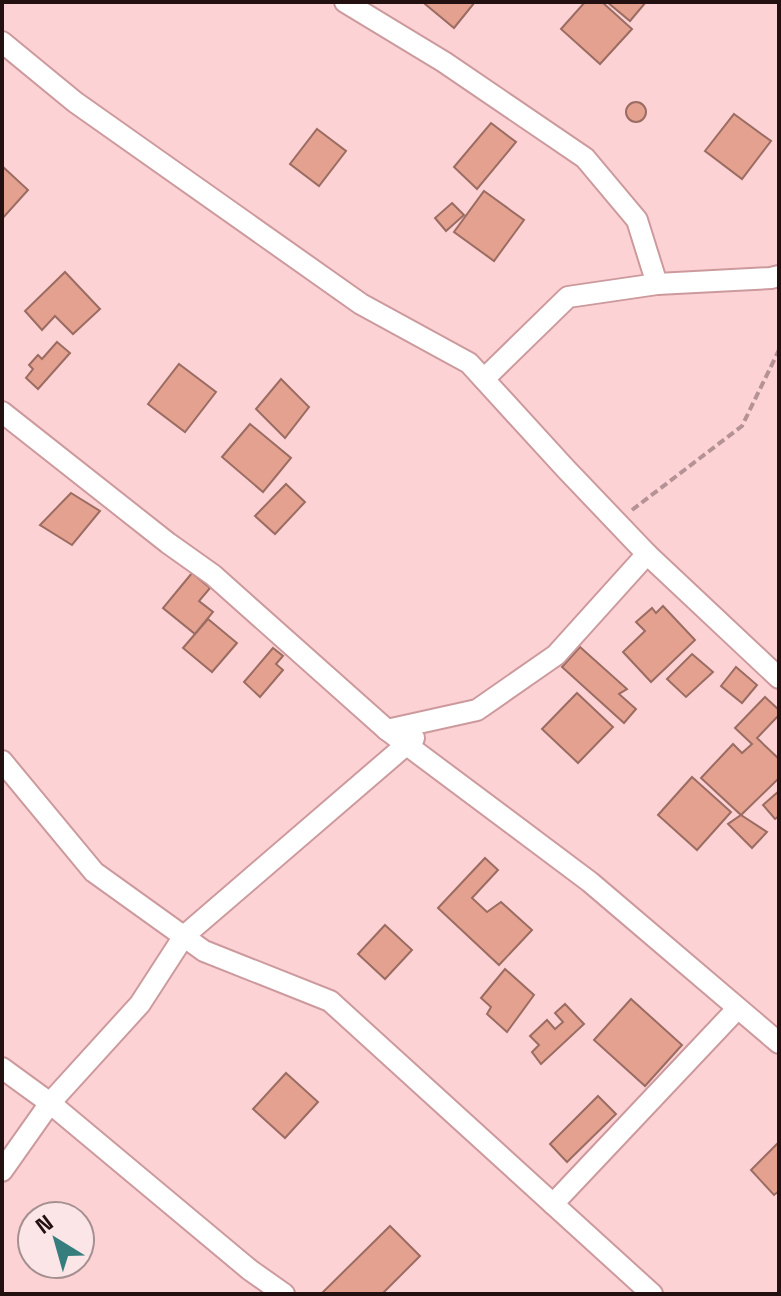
<svg xmlns="http://www.w3.org/2000/svg" width="781" height="1296" font-family="'Space Grotesk',sans-serif">
<style>
.building{fill:#e4a190;stroke:#9a6c62;stroke-width:2}
.lines{fill:none;stroke-linecap:round;stroke-linejoin:round}
.minor-casing{stroke:#cc9a9d;stroke-width:24}
.path{stroke:#b59295;stroke-width:4;stroke-dasharray:8 4;stroke-linecap:butt}
.minor{stroke:#fff;stroke-width:20}
</style>
<rect width="100%" height="100%" fill="#fdd2d5"/>
<g class="building">
<polygon points="426,2 475,2 454,28 425,4"/>
<polygon points="585,2 602,2 632,29 600,64 561,29"/>
<polygon points="607,2 646,2 630,21"/>
<circle cx="636" cy="112" r="10"/>
<polygon points="734,114 771,141 742,179 705,151"/>
<polygon points="491,123 516,142 477,189 454,167"/>
<polygon points="317,129 346,151 319,186 290,164"/>
<polygon points="2,166 28,190 2,219"/>
<polygon points="484,191 524,220 494,261 454,232"/>
<polygon points="452,203 464,215 446,231 435,218"/>
<polygon points="65,272 100,309 73,334 55,316 42,330 25,311"/>
<polygon points="57,342 70,353 38,389 26,378 33,369 29,365 38,355 42,359"/>
<polygon points="179,364 216,392 185,432 148,404"/>
<polygon points="281,379 309,407 285,438 256,409"/>
<polygon points="250,424 291,458 263,492 222,457"/>
<polygon points="286,484 305,502 275,534 255,516"/>
<polygon points="71,493 100,511 72,545 40,525"/>
<polygon points="192,573 210,588 199,601 213,612 195,634 163,608"/>
<polygon points="663,606 695,640 651,682 623,652 645,631 636,622 652,608 656,613"/>
<polygon points="208,619 237,643 212,672 183,648"/>
<polygon points="580,647 627,689 619,694 636,709 624,723 562,667"/>
<polygon points="273,648 283,656 276,664 283,670 260,697 244,682"/>
<polygon points="692,654 713,672 686,697 667,679"/>
<polygon points="736,667 757,685 742,703 721,686"/>
<polygon points="577,693 613,727 578,763 542,729"/>
<polygon points="765,697 779,710 779,715 757,738 779,759 779,778 741,815 701,778 733,744 742,753 752,744 735,728"/>
<polygon points="692,777 731,812 697,850 658,815"/>
<polygon points="779,791 779,816 775,819 763,805"/>
<polygon points="741,815 767,832 752,848 728,824"/>
<polygon points="485,858 498,870 472,898 487,912 501,902 532,930 499,965 438,908"/>
<polygon points="385,925 412,950 385,979 358,954"/>
<polygon points="505,969 534,995 507,1032 487,1014 491,1007 481,998"/>
<polygon points="631,999 682,1045 645,1086 594,1040"/>
<polygon points="565,1004 584,1024 541,1064 532,1052 539,1045 530,1036 547,1020 555,1029 563,1022 555,1013"/>
<polygon points="286,1073 318,1102 285,1138 253,1109"/>
<polygon points="598,1096 616,1114 567,1162 550,1144"/>
<polygon points="779,1142 779,1191 774,1195 751,1170"/>
<polygon points="390,1226 420,1256 382,1294 321,1294"/>
</g>
<g class="lines">
<defs>
<g id="minor">
<polyline points="345,2 444,62 585,158 637,220 657,284"/>
<polyline points="2,42 75,102 361,304 469,363 565,468 647,554 556,655 477,710 387,730"/>
<polyline points="484,379 568,297 657,284 771,278 779,276"/>
<polyline points="2,412 168,543 213,575 387,730 590,882 779,1043"/>
<polyline points="647,554 779,678"/>
<polyline points="2,761 94,872 204,951 330,1001 652,1294"/>
<polyline points="2,1068 50,1103 250,1270 284,1294"/>
<polyline points="2,1171 50,1103 140,1004 184,936 414,738"/>
<polyline points="553,1204 737,1009"/>
</g>
</defs>
<use href="#minor" class="minor-casing"/>
<polyline class="path" points="632,510 742,426 779,350"/>
<use href="#minor" class="minor"/>
</g>
<rect width="781" height="1296" fill="none" stroke="#231112" stroke-width="8"/>
<g transform="translate(56 1240) rotate(323)"><circle r="38" fill="#fbe5e6" stroke="#a59091" stroke-width="2"/>
<path d="M0-6L14 30L0 20L-14 30Z" fill="#357e7d"/>
<text y="-12" font-size="22" font-weight="bold" text-anchor="middle" fill="#231112">N</text>
</g>
</svg>
